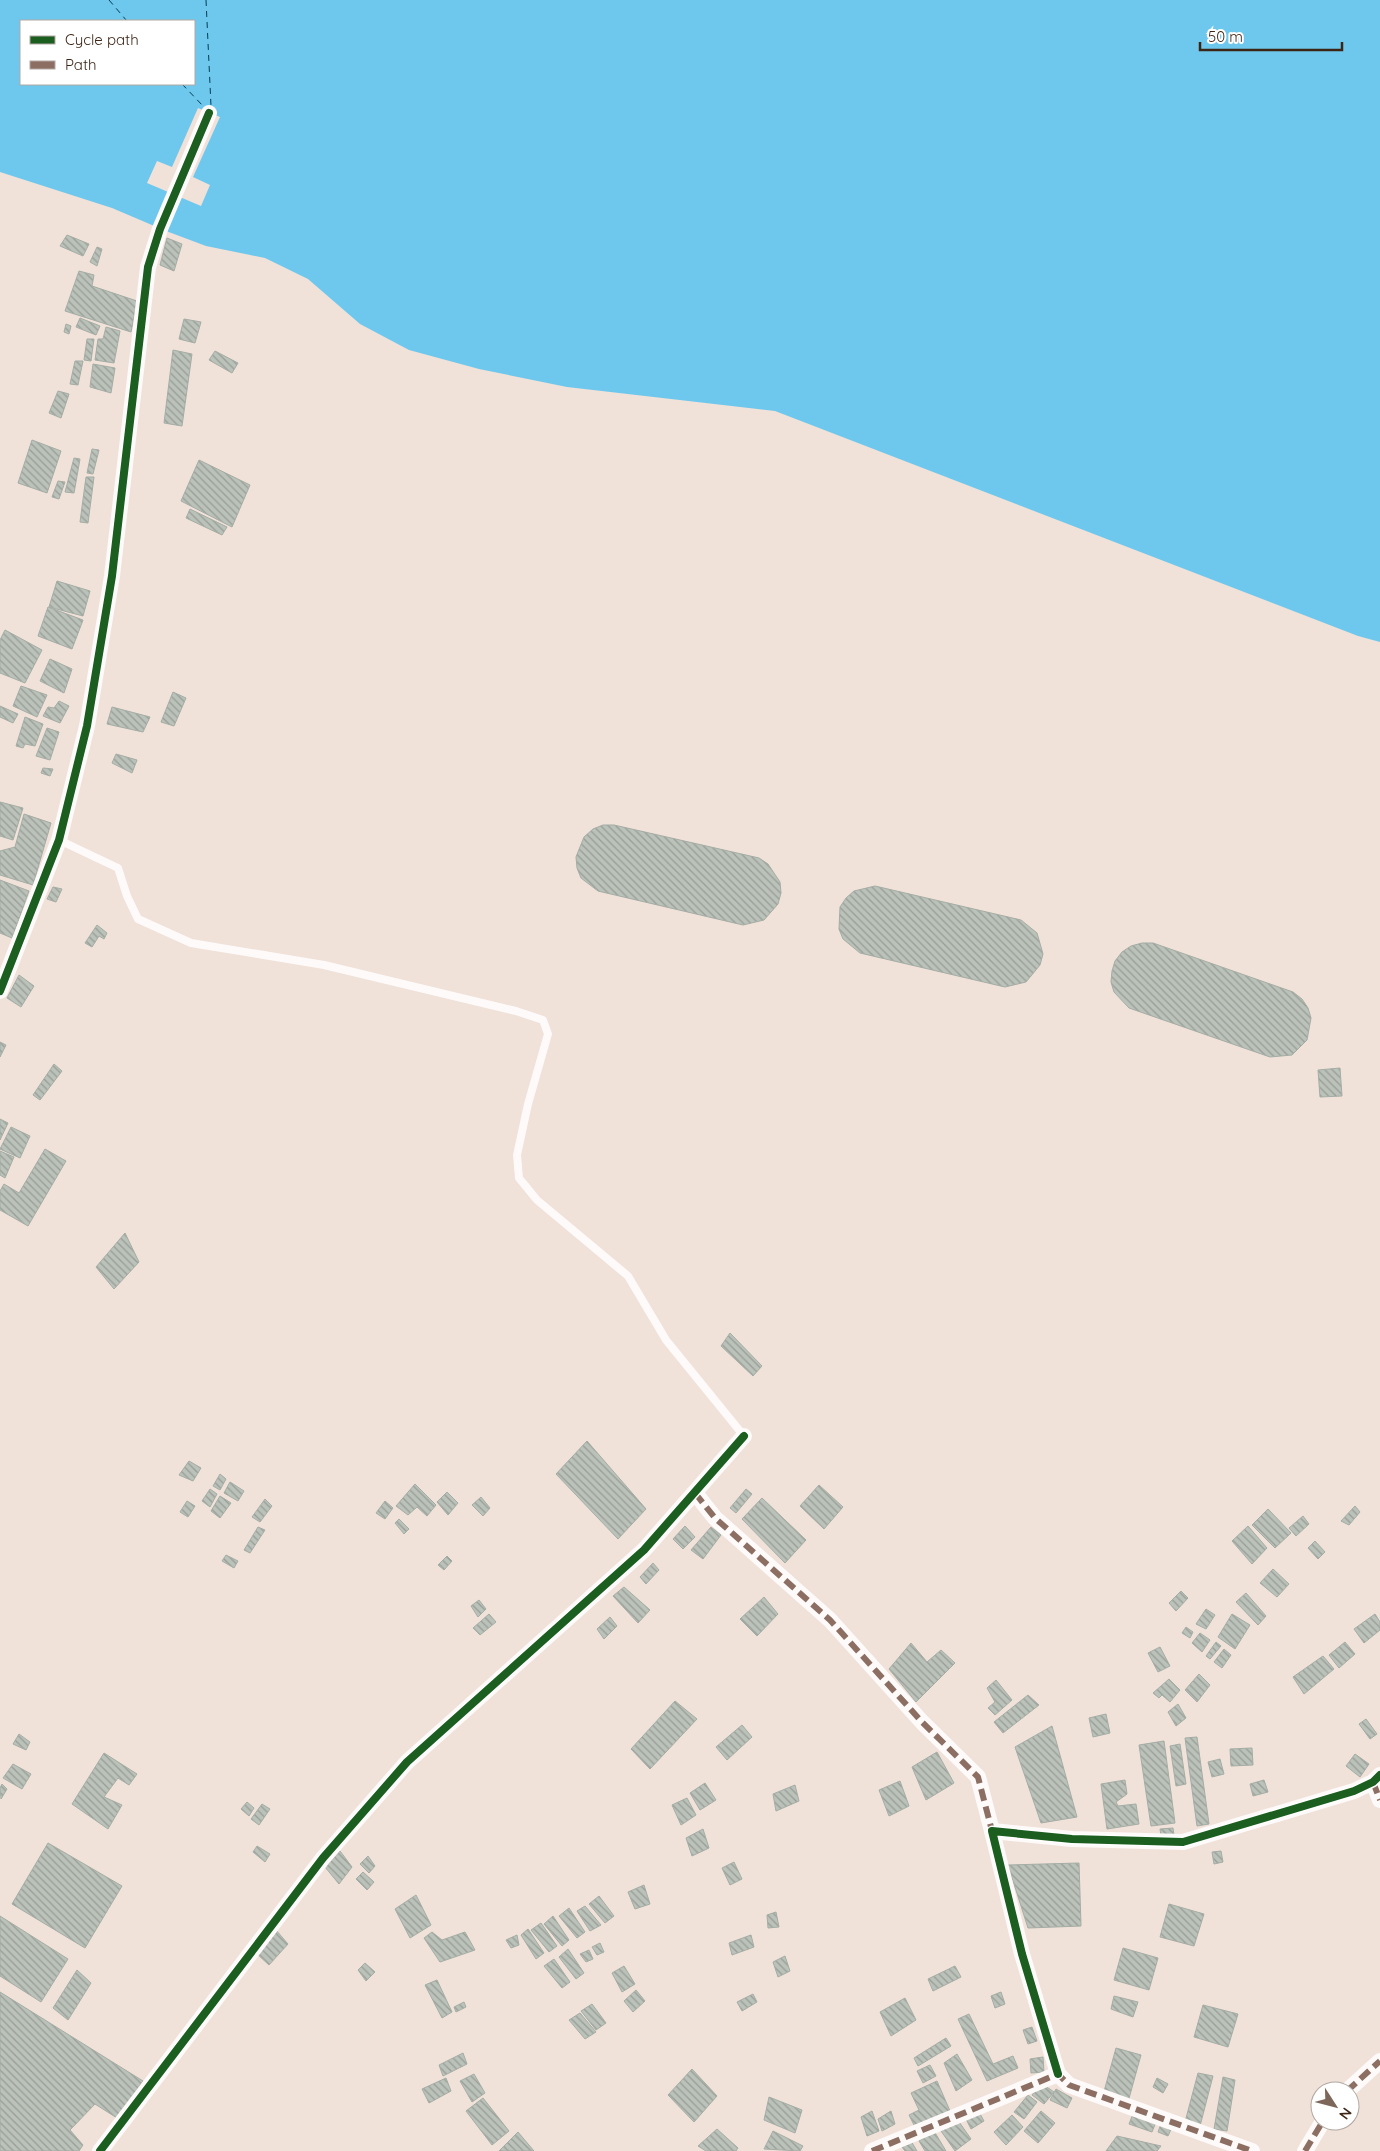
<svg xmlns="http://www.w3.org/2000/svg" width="1380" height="2151" font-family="Quicksand,sans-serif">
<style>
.water{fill:#6ec8ed;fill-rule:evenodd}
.pier{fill:#f0e1d9}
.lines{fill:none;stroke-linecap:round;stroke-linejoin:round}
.ferry{stroke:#023d53;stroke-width:1;stroke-dasharray:6 5;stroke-linecap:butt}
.building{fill:url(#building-back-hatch);stroke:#a4ada5}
.service{stroke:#fdfaf9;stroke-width:8}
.minor{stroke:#fdfaf9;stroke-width:16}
.quiet{stroke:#8d6e63;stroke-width:6;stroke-dasharray:12 6;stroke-linecap:butt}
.cycleway-casing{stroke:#fff;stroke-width:11}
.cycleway{stroke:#1b5e20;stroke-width:8}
</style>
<defs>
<pattern id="building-back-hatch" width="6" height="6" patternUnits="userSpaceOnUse" patternTransform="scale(1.25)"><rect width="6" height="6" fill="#bac2ba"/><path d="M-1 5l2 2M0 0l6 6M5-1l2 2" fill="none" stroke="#989d96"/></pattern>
</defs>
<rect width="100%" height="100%" fill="#f0e1d9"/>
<path class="water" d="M0 0H1380V642L1358 636 775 411 567 387 479 369 409 350 360 324 308 279 265 258 206 246 166 231 112 208 0 172ZM21 21H194V84H21Z"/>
<polygon class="pier" points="198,108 220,117 193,177 210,185 201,206 147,183 157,161 172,167"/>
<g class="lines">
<g class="ferry">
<polyline points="109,0 127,21"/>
<polyline points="206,0 211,106"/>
<polyline points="182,84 204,107"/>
</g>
</g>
<g class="building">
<polygon points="67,235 89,244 83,256 60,246"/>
<polygon points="167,238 182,244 174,271 160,265"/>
<polygon points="97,247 102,249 97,266 90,262"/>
<polygon points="79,271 94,275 92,286 137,301 131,332 65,311"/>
<polygon points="80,318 100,326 96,335 76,327"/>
<polygon points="184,319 201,322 195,343 179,339"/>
<polygon points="66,324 71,326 69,334 64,332"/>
<polygon points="106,327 120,331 114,363 95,360 98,339 103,339"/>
<polygon points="87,339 94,339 91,361 84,360"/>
<polygon points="173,350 192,354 182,426 164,423"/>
<polygon points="215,351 238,363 232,373 209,360"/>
<polygon points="75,361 83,361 78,385 70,384"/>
<polygon points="93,364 115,368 111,393 90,387"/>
<polygon points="58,391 69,394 61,418 49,413"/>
<polygon points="32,440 61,451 47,493 18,483"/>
<polygon points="92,449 99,450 93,474 87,473"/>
<polygon points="74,458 80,459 74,493 65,492"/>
<polygon points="199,460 250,485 232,527 181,501"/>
<polygon points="86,477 94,477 88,523 80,522"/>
<polygon points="58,481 65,482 59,499 52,497"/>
<polygon points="190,509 227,527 222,535 186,518"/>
<polygon points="57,581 90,591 83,616 49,607"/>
<polygon points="48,607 83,620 72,649 38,636"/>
<polygon points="5,630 42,650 25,683 0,673 0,640"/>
<polygon points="50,659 72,669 64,693 40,681"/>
<polygon points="21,686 47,695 37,717 13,706"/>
<polygon points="173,692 186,698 174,726 161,722"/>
<polygon points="59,701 69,706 60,723 43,716 48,707 54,708"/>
<polygon points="0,706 18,714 13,723 0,717"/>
<polygon points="112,707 150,717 143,732 107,724"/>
<polygon points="25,717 43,724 35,746 25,744 23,748 16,746"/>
<polygon points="47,728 59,732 50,760 36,756"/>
<polygon points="116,754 137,760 132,773 112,763"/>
<polygon points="43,768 53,769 50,776 41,773"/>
<polygon points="0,802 23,808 13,840 0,836"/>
<polygon points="24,814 51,823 33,885 0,875 0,851 15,847"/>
<polygon points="603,825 614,825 759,858 768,864 780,882 781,893 778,904 764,920 743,925 598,891 581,878 577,868 576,857 584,837 593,829"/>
<polygon points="0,880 29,891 12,938 0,933"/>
<polygon points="875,886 1021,920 1037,933 1043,954 1040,965 1026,982 1005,987 860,953 843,939 839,929 840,907 846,898 854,891"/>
<polygon points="53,887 62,889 56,902 47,899"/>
<polygon points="97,925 107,933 104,939 99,936 92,947 85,943"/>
<polygon points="1142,943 1153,943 1293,992 1302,999 1308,1008 1311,1018 1307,1040 1292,1055 1270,1057 1129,1008 1114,992 1111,982 1112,971 1115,961 1122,952 1131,946"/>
<polygon points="19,975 34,986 21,1007 7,998"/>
<polygon points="0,1042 6,1045 0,1057"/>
<polygon points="54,1064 62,1071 40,1100 33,1095"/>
<polygon points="1340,1068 1342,1096 1320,1097 1318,1070"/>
<polygon points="0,1119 8,1123 0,1140"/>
<polygon points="11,1127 30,1136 20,1158 0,1149"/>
<polygon points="45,1149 66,1161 28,1226 0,1210 0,1191 4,1184 19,1193"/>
<polygon points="0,1151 14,1157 5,1178 0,1175"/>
<polygon points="125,1233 139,1262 114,1289 96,1267"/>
<polygon points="730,1333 762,1366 753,1376 721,1346"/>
<polygon points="587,1441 646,1509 618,1539 556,1474"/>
<polygon points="189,1461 201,1468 193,1481 179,1475"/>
<polygon points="220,1474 226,1479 220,1490 213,1486"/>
<polygon points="230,1482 244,1491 238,1501 224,1493"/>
<polygon points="415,1484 436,1505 427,1516 417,1507 408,1515 396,1506"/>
<polygon points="819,1485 843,1507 824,1529 800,1506"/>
<polygon points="210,1489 217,1494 210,1507 202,1501"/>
<polygon points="746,1489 752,1494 736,1513 730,1508"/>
<polygon points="447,1492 458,1503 448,1515 437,1502"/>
<polygon points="220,1496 231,1503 220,1518 211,1511"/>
<polygon points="481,1497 490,1508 483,1516 472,1505"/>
<polygon points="762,1498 806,1540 785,1563 742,1519"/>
<polygon points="265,1499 272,1506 260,1522 252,1517"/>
<polygon points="187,1501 195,1506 188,1517 180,1512"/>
<polygon points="385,1501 393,1508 385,1519 376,1513"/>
<polygon points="1355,1506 1360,1512 1349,1525 1341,1521"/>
<polygon points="1268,1509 1291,1533 1275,1548 1252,1525"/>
<polygon points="1303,1516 1309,1524 1296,1536 1289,1528"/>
<polygon points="399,1519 409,1529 404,1534 395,1523"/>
<polygon points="685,1526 695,1537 683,1549 673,1539"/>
<polygon points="1248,1526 1267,1548 1252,1564 1232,1541"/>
<polygon points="258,1527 265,1530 250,1553 244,1550"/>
<polygon points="711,1527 721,1535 703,1559 691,1550"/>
<polygon points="1315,1541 1325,1552 1318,1559 1308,1548"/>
<polygon points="226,1555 238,1561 234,1568 222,1561"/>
<polygon points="447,1556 452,1561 444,1570 438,1565"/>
<polygon points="653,1563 659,1570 646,1584 640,1577"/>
<polygon points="1273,1569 1289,1584 1277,1597 1260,1583"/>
<polygon points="624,1587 650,1610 638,1623 613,1596"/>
<polygon points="1181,1591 1188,1598 1176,1611 1169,1603"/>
<polygon points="1246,1593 1266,1616 1258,1625 1236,1602"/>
<polygon points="764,1597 778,1614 757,1636 740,1619"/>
<polygon points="479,1600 486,1609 478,1617 471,1606"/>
<polygon points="1206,1609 1215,1615 1206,1629 1196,1624"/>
<polygon points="489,1614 496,1622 480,1635 473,1628"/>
<polygon points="1232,1614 1250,1625 1235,1649 1218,1637"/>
<polygon points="1375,1614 1380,1622 1380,1630 1364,1643 1354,1629"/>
<polygon points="610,1617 617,1626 604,1639 597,1629"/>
<polygon points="1186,1627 1193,1632 1190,1638 1182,1633"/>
<polygon points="1200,1633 1210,1640 1202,1652 1192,1643"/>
<polygon points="1216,1642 1221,1646 1210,1659 1206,1656"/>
<polygon points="1345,1642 1355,1654 1339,1668 1329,1655"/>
<polygon points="911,1643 927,1662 941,1650 955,1663 916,1702 889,1669"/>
<polygon points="1160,1647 1170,1666 1158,1672 1148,1653"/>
<polygon points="1224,1649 1231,1655 1222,1668 1214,1662"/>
<polygon points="1323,1656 1334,1669 1304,1694 1293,1677"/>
<polygon points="1199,1674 1210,1685 1197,1702 1185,1690"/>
<polygon points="1169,1679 1180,1690 1170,1702 1162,1695 1159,1698 1153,1693"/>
<polygon points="996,1680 1012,1700 995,1715 988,1708 995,1702 987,1688"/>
<polygon points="1028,1695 1039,1705 1003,1733 994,1722"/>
<polygon points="675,1701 697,1719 650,1769 631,1749"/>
<polygon points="1178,1704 1186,1718 1176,1726 1168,1712"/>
<polygon points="1106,1714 1110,1733 1093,1737 1089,1718"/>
<polygon points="1366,1719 1377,1734 1370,1739 1359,1724"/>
<polygon points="742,1725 752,1737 727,1760 716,1747"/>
<polygon points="1052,1726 1077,1817 1041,1823 1015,1747"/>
<polygon points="19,1734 30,1742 26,1750 13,1744"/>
<polygon points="1197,1737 1209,1824 1197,1826 1185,1738"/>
<polygon points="1164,1741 1175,1823 1151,1826 1139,1745"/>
<polygon points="1180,1744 1186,1784 1176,1786 1170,1746"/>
<polygon points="1252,1748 1253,1765 1231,1766 1230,1749"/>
<polygon points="937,1752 954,1783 926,1800 912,1767"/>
<polygon points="104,1753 137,1774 129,1785 118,1778 104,1797 122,1805 108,1829 72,1804"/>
<polygon points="1355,1754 1369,1764 1360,1777 1346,1766"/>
<polygon points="1220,1759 1224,1774 1212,1777 1208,1762"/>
<polygon points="13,1764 31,1774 22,1789 3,1778"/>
<polygon points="1125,1780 1127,1794 1116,1802 1118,1806 1136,1804 1139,1824 1107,1829 1101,1784"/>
<polygon points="1264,1780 1268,1792 1253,1796 1250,1784"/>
<polygon points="900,1781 909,1806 889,1816 879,1790"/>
<polygon points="705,1783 716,1800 700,1810 690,1793"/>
<polygon points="2,1784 7,1789 1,1799 0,1788"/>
<polygon points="795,1785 799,1801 776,1811 773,1794"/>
<polygon points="687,1798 696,1815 681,1825 672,1805"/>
<polygon points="247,1802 254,1808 249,1816 241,1809"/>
<polygon points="262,1804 270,1809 259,1825 251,1819"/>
<polygon points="1173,1828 1174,1835 1161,1836 1160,1829"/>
<polygon points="703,1829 709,1848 692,1856 686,1838"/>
<polygon points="48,1843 122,1886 85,1948 12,1904"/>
<polygon points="257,1846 270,1854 265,1862 253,1852"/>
<polygon points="340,1851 352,1867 339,1884 325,1867"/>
<polygon points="1221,1851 1223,1862 1214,1864 1212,1852"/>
<polygon points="368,1856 375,1866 369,1873 360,1864"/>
<polygon points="734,1862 742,1879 730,1885 722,1868"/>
<polygon points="1079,1863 1081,1926 1028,1928 1008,1865"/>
<polygon points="363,1872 374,1882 367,1890 356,1879"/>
<polygon points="644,1885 650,1904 635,1909 628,1892"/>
<polygon points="416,1895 431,1925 410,1938 395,1909"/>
<polygon points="599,1896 614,1916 605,1923 589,1904"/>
<polygon points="1169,1904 1204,1914 1194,1946 1160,1937"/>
<polygon points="585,1906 601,1925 590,1931 577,1911"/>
<polygon points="569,1908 585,1932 577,1938 559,1916"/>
<polygon points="776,1912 779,1927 768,1928 767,1915"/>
<polygon points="0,1916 68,1959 41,2002 0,1976"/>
<polygon points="553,1916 569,1940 562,1946 544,1924"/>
<polygon points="541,1923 557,1946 549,1952 531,1930"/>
<polygon points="528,1929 544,1953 536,1959 521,1935"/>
<polygon points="276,1930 288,1944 269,1965 256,1953"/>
<polygon points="432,1932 442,1940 465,1932 475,1950 440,1962 424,1938"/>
<polygon points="517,1935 519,1945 511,1948 506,1940"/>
<polygon points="751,1935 754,1947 732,1955 729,1943"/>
<polygon points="600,1943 604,1952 597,1955 592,1947"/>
<polygon points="1123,1948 1158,1958 1149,1990 1114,1980"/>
<polygon points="568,1949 584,1973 576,1979 559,1957"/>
<polygon points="589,1950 593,1959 586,1962 580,1954"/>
<polygon points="785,1956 790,1971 778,1977 773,1962"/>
<polygon points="554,1959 570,1982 562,1988 544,1966"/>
<polygon points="365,1963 375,1972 366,1981 358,1970"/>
<polygon points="624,1966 635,1984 622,1992 612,1973"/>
<polygon points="955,1966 961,1977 933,1991 928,1979"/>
<polygon points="77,1970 91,1983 68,2020 53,2008"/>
<polygon points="437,1980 452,2012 442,2018 425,1985"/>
<polygon points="636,1990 645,2001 633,2012 624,2001"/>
<polygon points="0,1992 143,2081 117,2118 95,2104 70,2130 83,2145 79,2151 0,2151"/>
<polygon points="1001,1992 1005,2004 995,2008 991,1996"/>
<polygon points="753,1994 757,2002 742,2011 737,2002"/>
<polygon points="1114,1996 1138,2002 1133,2017 1111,2009"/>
<polygon points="905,1998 916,2020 891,2036 880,2012"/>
<polygon points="464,2002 466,2007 456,2012 454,2007"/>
<polygon points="592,2004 606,2023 596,2030 581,2011"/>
<polygon points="1203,2005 1238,2014 1228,2047 1194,2037"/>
<polygon points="580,2013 596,2032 585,2039 569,2020"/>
<polygon points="969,2014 993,2064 1013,2056 1018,2068 987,2081 958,2019"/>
<polygon points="1032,2027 1037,2041 1028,2044 1023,2030"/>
<polygon points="946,2038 951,2046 918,2066 914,2058"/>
<polygon points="1116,2048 1141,2055 1128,2102 1103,2095"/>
<polygon points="463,2053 467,2064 443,2076 439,2065"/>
<polygon points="957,2054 972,2080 956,2091 944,2063"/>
<polygon points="1043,2057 1044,2072 1031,2073 1030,2059"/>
<polygon points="930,2065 936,2076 923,2083 917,2071"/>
<polygon points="692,2069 717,2096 694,2122 668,2095"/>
<polygon points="1198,2073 1213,2076 1200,2126 1185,2122"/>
<polygon points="474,2074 485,2093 472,2102 460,2081"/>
<polygon points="1223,2077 1235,2080 1227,2131 1214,2129"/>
<polygon points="446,2078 451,2091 429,2103 422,2089"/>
<polygon points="1157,2078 1168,2084 1163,2093 1153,2087"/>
<polygon points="937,2081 950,2111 915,2127 909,2115 919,2110 911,2093"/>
<polygon points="1041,2083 1054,2092 1044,2104 1032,2095"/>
<polygon points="1056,2089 1072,2098 1067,2108 1050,2100"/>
<polygon points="1028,2095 1037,2102 1024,2119 1014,2112"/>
<polygon points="769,2097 802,2110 795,2133 764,2120"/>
<polygon points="483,2098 509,2131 492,2145 466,2111"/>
<polygon points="872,2111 879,2131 867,2136 861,2117"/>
<polygon points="891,2111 895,2124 882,2131 878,2119"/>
<polygon points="1041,2111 1055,2123 1038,2143 1024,2131"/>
<polygon points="979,2112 984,2121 971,2129 966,2119"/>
<polygon points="1133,2114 1156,2122 1152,2132 1129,2124"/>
<polygon points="1012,2115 1023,2127 1006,2145 994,2132"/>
<polygon points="957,2119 971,2139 955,2151 941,2131"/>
<polygon points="1162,2121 1173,2125 1168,2136 1158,2132"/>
<polygon points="717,2129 738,2148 736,2151 706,2151 698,2146"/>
<polygon points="773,2131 803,2146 800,2151 764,2149"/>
<polygon points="934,2131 946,2151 925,2151 919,2141"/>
<polygon points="518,2132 534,2151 499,2151"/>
<polygon points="1117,2136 1161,2146 1157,2151 1106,2151"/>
<polygon points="911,2141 917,2151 905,2151 902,2147"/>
</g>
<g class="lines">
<polyline class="service" points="59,840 118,868 127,896 138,919 191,943 324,965 516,1011 543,1020 548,1034 528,1104 517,1155 519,1178 537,1200 628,1276 666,1340 744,1436"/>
<g class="minor">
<polyline points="0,991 59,840 87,726 112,576 148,267 160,229 209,113"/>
<polyline points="695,1493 715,1518 830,1620 922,1722 978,1777 992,1831"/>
<polyline points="1373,1782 1380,1800"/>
<polyline points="1058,2074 1022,1954 992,1831 1072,1839 1183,1842 1354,1791 1373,1782 1380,1775"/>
<polyline points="1347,2091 1380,2061"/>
<polyline points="100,2151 323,1858 407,1762 644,1550 744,1436"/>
<polyline points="872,2151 1058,2074 1069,2085 1252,2151"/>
<polyline points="1305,2151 1323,2121"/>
</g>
<g class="quiet">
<polyline points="695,1493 715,1518 830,1620 922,1722 978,1777 992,1831"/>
<polyline points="1373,1782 1380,1800"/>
<polyline points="1347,2091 1380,2061"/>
<polyline points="872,2151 1058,2074 1069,2085 1252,2151"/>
<polyline points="1305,2151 1323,2121"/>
</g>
<defs>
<g id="cycleway">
<polyline points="0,991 59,840 87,726 112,576 148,267 160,229 209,113"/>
<polyline points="1058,2074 1022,1954 992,1831 1072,1839 1183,1842 1354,1791 1373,1782 1380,1775"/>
<polyline points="100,2151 323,1858 407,1762 644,1550 744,1436"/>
</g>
</defs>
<use href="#cycleway" class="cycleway-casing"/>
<use href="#cycleway" class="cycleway"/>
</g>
<rect x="20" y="20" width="175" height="65" fill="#ffffff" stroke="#b1a8a2"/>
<rect x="30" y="36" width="25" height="8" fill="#1b5e20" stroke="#b1a8a2"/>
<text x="65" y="45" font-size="15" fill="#3d2516">Cycle path</text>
<rect x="30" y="61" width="25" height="8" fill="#8d6e63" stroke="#b1a8a2"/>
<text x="65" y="70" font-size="15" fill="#3d2516">Path</text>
<g transform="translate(1335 2106) rotate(126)"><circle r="24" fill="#ffffff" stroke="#b1a8a2"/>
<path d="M0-4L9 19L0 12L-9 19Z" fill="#7c675a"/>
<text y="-8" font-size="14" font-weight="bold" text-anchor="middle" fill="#3d2516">N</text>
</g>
<path d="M1200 42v8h142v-8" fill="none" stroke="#3d2516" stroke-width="2.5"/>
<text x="1208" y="42" font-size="15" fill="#3d2516" stroke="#ffffff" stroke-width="4" paint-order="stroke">50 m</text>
</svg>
